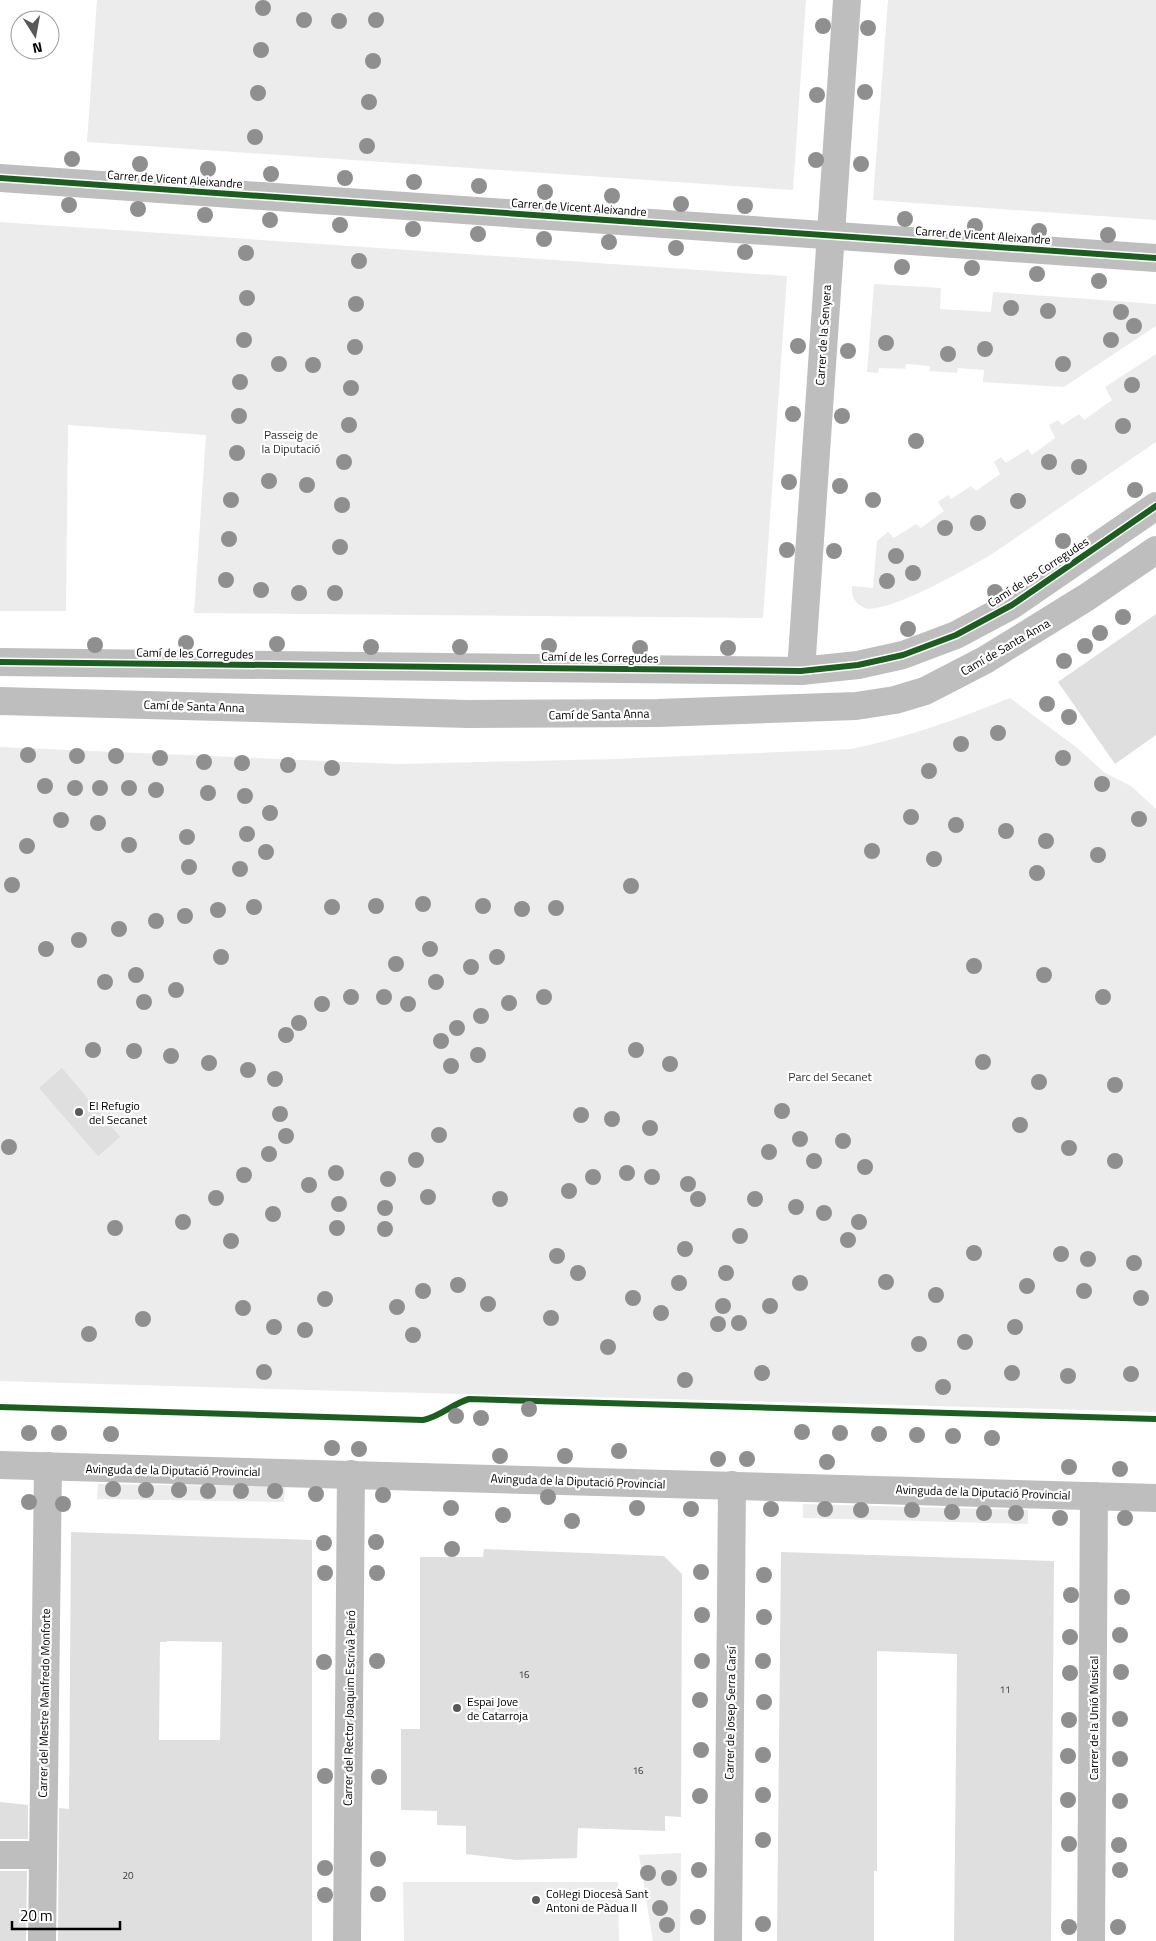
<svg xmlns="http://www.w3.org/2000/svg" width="1156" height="1941" font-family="'Titillium Web',sans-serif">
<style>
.green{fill:#ececec}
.building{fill:#dfdfdf;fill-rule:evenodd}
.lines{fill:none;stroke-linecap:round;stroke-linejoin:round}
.minor{stroke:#bebebe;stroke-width:28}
.cycleway-casing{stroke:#fff;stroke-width:9}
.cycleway{stroke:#1b5e20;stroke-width:6}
.tree{fill:#8f8f8f}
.poi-dot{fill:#595959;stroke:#fff;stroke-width:2}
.labels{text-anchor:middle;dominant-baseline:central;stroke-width:4.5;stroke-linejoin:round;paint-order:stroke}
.number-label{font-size:10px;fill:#383838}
.street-label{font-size:12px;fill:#000;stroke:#fff}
.park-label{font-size:12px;fill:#333;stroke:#fff}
.poi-label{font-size:12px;fill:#000;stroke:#fff;text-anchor:start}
</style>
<rect width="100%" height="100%" fill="#fff"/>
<g class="green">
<polygon points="97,0 806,0 793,190 87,142"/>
<polygon points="888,0 1156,0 1156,220 873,200"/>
<polygon points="0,222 787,276 763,618 194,613 206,435 68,425 66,611 0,611"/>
<polygon points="874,284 941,288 940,309 991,312 993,292 1156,304 1156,326 1064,387 983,382 984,370 958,368 957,373 929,371 930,366 906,364 905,369 879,368 878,373 867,372"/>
<path d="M1156 354V442L989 556C962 571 897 609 867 609 856 604 851 598 852 586L873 588 877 541 888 532 894 538 916 524 921 528 944 511 938 502 948 495 951 499 971 486 976 491 1000 474 994 462 1001 457 1006 463 1028 449 1032 455 1055 438 1049 425 1058 420 1062 425 1079 414 1084 420 1112 400 1105 387Z"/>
<path d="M1010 698 1076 747 1105 773 1131 786 1156 809V1412C771 1401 385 1393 0 1381V747L397 764 612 759 851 749C906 738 958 719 1010 698Z"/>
<polygon points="98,1484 285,1487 284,1502 97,1499"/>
<polygon points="803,1504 1028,1510 1028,1524 803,1518"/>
<polygon points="681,1853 680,1941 653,1941 639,1855"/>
<polygon points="403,1882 618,1882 619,1941 404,1941"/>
</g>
<g class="building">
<polygon points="1156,614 1156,735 1115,764 1058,682"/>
<polygon points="62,1068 120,1137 98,1156 39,1088"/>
<path d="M71 1532 312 1540V1941H58L59 1808 69 1809ZM167 1641 222 1642 220 1740H159L160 1642H167Z"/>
<polygon points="484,1549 664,1556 682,1574 681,1817 665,1816 665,1831 578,1828 577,1858 516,1860 466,1854 466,1826 437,1825 437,1811 401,1810 401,1729 420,1729 420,1557 483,1557"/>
<polygon points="781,1552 1054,1561 1051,1941 954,1941 957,1654 877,1651 877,1871 874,1871 874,1941 777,1941"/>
<polygon points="0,1802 28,1805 28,1839 0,1839"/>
<polygon points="0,1871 27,1871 26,1941 0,1941"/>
</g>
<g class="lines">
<g class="minor">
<polyline points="0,178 1156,258"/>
<polyline points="0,662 801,671 858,665 903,655 956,635 1012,605 1156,506"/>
<polyline points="801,671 847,0"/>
<polyline points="0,701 468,714 658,713 856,706 895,700 925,691 985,660 1087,597 1156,550"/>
<polyline points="0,1465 1156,1498"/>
<polyline points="0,1855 43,1855"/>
<polyline points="42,1941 48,1466"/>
<polyline points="347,1941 351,1474"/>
<polyline points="728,1941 732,1485"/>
<polyline points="1091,1941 1094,1496"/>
</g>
<defs>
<g id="cycleway">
<polyline points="0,178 1156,258"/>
<polyline points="0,662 801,671 858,665 903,655 956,635 1012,605 1156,506"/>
<path d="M0 1407 423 1420C440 1417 452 1404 469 1399L1156 1419"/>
</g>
</defs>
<use href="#cycleway" class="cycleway-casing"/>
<use href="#cycleway" class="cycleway"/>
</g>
<g class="tree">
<circle cx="263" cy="8" r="8"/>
<circle cx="304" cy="20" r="8"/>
<circle cx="376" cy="20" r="8"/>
<circle cx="339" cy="21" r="8"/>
<circle cx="823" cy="26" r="8"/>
<circle cx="868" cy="28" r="8"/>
<circle cx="261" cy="50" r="8"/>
<circle cx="373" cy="61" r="8"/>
<circle cx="865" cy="92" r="8"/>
<circle cx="258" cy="93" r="8"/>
<circle cx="817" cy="95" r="8"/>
<circle cx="369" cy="102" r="8"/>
<circle cx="255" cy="137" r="8"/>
<circle cx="367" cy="146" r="8"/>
<circle cx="72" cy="159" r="8"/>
<circle cx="816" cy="160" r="8"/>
<circle cx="140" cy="164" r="8"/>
<circle cx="861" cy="164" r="8"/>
<circle cx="208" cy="169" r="8"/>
<circle cx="271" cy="174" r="8"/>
<circle cx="345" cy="178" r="8"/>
<circle cx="414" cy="182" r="8"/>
<circle cx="479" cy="186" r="8"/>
<circle cx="545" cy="192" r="8"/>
<circle cx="612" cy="196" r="8"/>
<circle cx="681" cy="204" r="8"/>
<circle cx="69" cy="205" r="8"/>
<circle cx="745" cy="206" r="8"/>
<circle cx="138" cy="209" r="8"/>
<circle cx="205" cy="215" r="8"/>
<circle cx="905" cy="219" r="8"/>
<circle cx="270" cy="220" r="8"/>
<circle cx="340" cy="225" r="8"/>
<circle cx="975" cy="226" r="8"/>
<circle cx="413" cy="229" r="8"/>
<circle cx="1039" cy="231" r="8"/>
<circle cx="478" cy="234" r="8"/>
<circle cx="1108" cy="235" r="8"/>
<circle cx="544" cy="239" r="8"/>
<circle cx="609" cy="242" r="8"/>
<circle cx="676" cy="248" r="8"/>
<circle cx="745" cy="252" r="8"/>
<circle cx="246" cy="253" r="8"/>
<circle cx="359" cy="261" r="8"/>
<circle cx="902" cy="267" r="8"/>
<circle cx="972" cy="268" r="8"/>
<circle cx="1037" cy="274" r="8"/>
<circle cx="1099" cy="281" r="8"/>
<circle cx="247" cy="298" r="8"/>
<circle cx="356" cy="304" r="8"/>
<circle cx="1011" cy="308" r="8"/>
<circle cx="1048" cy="311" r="8"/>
<circle cx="1121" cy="312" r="8"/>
<circle cx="1134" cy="326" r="8"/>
<circle cx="244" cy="340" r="8"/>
<circle cx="1111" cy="340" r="8"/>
<circle cx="886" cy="343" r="8"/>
<circle cx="798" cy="346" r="8"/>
<circle cx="355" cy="347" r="8"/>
<circle cx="985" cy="349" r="8"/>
<circle cx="848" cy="351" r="8"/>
<circle cx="948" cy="354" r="8"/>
<circle cx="279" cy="364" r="8"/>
<circle cx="1063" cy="364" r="8"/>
<circle cx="313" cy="365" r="8"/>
<circle cx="240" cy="382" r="8"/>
<circle cx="1132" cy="385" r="8"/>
<circle cx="351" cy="388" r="8"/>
<circle cx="793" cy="414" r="8"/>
<circle cx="239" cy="416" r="8"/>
<circle cx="842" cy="416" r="8"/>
<circle cx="349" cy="425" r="8"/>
<circle cx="1123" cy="426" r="8"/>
<circle cx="916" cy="441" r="8"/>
<circle cx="237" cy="453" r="8"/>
<circle cx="344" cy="462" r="8"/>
<circle cx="1049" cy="462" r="8"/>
<circle cx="1079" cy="467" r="8"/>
<circle cx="269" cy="481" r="8"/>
<circle cx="789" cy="482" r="8"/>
<circle cx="307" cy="485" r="8"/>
<circle cx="840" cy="486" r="8"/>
<circle cx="1135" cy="490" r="8"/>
<circle cx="231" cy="500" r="8"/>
<circle cx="873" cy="500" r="8"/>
<circle cx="1018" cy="501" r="8"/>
<circle cx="342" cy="505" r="8"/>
<circle cx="978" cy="523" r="8"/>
<circle cx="945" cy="528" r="8"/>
<circle cx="229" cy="539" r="8"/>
<circle cx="1063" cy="541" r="8"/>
<circle cx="340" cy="547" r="8"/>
<circle cx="787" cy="550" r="8"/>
<circle cx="834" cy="551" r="8"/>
<circle cx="896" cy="556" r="8"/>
<circle cx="913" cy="573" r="8"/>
<circle cx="226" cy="580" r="8"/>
<circle cx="887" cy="581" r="8"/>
<circle cx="261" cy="590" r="8"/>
<circle cx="995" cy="592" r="8"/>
<circle cx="299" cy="593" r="8"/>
<circle cx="335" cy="593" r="8"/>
<circle cx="1123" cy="617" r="8"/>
<circle cx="908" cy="629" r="8"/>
<circle cx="1100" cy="633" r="8"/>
<circle cx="186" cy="643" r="8"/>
<circle cx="277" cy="644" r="8"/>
<circle cx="95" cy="645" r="8"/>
<circle cx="549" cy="646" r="8"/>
<circle cx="1085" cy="646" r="8"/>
<circle cx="371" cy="647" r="8"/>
<circle cx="460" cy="647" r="8"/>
<circle cx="640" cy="648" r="8"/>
<circle cx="728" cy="648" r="8"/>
<circle cx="1064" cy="661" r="8"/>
<circle cx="1047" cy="704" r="8"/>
<circle cx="1069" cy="717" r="8"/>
<circle cx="998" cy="733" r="8"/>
<circle cx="961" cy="744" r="8"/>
<circle cx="28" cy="755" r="8"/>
<circle cx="77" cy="756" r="8"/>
<circle cx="116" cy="756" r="8"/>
<circle cx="160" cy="758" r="8"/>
<circle cx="1063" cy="758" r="8"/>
<circle cx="204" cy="762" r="8"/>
<circle cx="242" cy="763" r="8"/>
<circle cx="288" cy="765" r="8"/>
<circle cx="332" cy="768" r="8"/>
<circle cx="929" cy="771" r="8"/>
<circle cx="1102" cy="784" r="8"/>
<circle cx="45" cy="786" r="8"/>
<circle cx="75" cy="788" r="8"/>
<circle cx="100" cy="788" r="8"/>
<circle cx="129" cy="788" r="8"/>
<circle cx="156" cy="790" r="8"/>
<circle cx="208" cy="793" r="8"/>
<circle cx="245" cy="796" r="8"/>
<circle cx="270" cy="813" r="8"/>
<circle cx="911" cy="817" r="8"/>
<circle cx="1139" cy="819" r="8"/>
<circle cx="61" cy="820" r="8"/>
<circle cx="98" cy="823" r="8"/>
<circle cx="956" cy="825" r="8"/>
<circle cx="1006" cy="831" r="8"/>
<circle cx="247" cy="834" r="8"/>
<circle cx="187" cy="837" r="8"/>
<circle cx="1046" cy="841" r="8"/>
<circle cx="129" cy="845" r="8"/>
<circle cx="27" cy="846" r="8"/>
<circle cx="872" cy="851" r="8"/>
<circle cx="266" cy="852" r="8"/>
<circle cx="1098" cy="855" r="8"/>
<circle cx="934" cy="859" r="8"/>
<circle cx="189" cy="867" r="8"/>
<circle cx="240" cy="869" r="8"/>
<circle cx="1037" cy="873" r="8"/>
<circle cx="12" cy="885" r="8"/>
<circle cx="631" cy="886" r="8"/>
<circle cx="423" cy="904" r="8"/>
<circle cx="376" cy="906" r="8"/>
<circle cx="483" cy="906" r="8"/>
<circle cx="254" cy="907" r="8"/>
<circle cx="332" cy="907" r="8"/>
<circle cx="556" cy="908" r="8"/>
<circle cx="522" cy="909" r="8"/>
<circle cx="218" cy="910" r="8"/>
<circle cx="185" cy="916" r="8"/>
<circle cx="156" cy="921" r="8"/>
<circle cx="119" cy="929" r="8"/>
<circle cx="79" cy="940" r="8"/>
<circle cx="46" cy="949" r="8"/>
<circle cx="430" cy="949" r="8"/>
<circle cx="221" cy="957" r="8"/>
<circle cx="497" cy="957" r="8"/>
<circle cx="396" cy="964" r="8"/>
<circle cx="974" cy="966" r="8"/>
<circle cx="471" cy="967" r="8"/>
<circle cx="136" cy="975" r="8"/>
<circle cx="1044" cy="975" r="8"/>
<circle cx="105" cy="982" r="8"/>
<circle cx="436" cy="982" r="8"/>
<circle cx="176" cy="990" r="8"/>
<circle cx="351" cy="997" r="8"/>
<circle cx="384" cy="997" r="8"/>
<circle cx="544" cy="997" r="8"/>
<circle cx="1103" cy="997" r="8"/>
<circle cx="144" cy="1002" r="8"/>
<circle cx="509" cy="1003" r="8"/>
<circle cx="322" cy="1004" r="8"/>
<circle cx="408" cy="1004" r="8"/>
<circle cx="481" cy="1016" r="8"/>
<circle cx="299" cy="1023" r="8"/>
<circle cx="457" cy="1028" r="8"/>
<circle cx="286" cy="1035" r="8"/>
<circle cx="441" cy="1041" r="8"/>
<circle cx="93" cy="1050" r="8"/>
<circle cx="636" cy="1050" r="8"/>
<circle cx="134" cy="1051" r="8"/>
<circle cx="478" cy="1055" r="8"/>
<circle cx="171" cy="1056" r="8"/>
<circle cx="983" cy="1062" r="8"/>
<circle cx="209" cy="1063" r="8"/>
<circle cx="670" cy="1064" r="8"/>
<circle cx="451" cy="1066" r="8"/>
<circle cx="248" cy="1070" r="8"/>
<circle cx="275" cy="1079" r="8"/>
<circle cx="1039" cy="1082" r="8"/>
<circle cx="1115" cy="1085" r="8"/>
<circle cx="782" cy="1111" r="8"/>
<circle cx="280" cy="1114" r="8"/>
<circle cx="581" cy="1115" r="8"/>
<circle cx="612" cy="1119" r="8"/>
<circle cx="1020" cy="1125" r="8"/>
<circle cx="650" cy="1128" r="8"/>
<circle cx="439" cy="1135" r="8"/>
<circle cx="286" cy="1136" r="8"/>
<circle cx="800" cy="1139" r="8"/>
<circle cx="843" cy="1141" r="8"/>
<circle cx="9" cy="1147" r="8"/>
<circle cx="1069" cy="1148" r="8"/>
<circle cx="769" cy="1152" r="8"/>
<circle cx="269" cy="1154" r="8"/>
<circle cx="416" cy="1160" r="8"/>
<circle cx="814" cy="1161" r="8"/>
<circle cx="1115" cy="1161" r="8"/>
<circle cx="865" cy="1167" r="8"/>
<circle cx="336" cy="1173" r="8"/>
<circle cx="627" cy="1173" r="8"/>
<circle cx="244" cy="1175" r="8"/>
<circle cx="593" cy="1177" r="8"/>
<circle cx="652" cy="1177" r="8"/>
<circle cx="388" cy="1179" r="8"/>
<circle cx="688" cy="1184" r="8"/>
<circle cx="309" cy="1185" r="8"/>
<circle cx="569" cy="1191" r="8"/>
<circle cx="428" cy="1197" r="8"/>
<circle cx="216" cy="1198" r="8"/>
<circle cx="500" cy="1199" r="8"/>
<circle cx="698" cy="1199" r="8"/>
<circle cx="755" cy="1199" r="8"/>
<circle cx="339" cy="1204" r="8"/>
<circle cx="796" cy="1207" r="8"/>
<circle cx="385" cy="1208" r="8"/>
<circle cx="824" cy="1213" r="8"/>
<circle cx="273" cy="1214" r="8"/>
<circle cx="183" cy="1222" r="8"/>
<circle cx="859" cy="1222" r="8"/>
<circle cx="115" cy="1228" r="8"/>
<circle cx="337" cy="1228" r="8"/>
<circle cx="385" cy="1229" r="8"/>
<circle cx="740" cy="1236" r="8"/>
<circle cx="848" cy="1240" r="8"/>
<circle cx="231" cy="1241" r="8"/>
<circle cx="685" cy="1249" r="8"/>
<circle cx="974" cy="1253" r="8"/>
<circle cx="1061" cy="1254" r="8"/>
<circle cx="557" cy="1256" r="8"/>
<circle cx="1088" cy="1259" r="8"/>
<circle cx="1134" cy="1263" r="8"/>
<circle cx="578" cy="1273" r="8"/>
<circle cx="726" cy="1273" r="8"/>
<circle cx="886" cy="1282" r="8"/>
<circle cx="679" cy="1283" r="8"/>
<circle cx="800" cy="1283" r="8"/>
<circle cx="458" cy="1285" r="8"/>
<circle cx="1027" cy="1286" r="8"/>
<circle cx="423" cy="1291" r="8"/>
<circle cx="1084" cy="1291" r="8"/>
<circle cx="936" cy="1295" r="8"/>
<circle cx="633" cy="1298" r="8"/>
<circle cx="1141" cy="1298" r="8"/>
<circle cx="325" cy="1299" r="8"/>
<circle cx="488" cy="1304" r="8"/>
<circle cx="723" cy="1306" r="8"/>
<circle cx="770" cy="1306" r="8"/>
<circle cx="397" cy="1307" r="8"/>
<circle cx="243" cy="1308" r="8"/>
<circle cx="661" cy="1313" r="8"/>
<circle cx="551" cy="1318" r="8"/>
<circle cx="143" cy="1319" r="8"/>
<circle cx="739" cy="1323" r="8"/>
<circle cx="718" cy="1324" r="8"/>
<circle cx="274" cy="1327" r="8"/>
<circle cx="1015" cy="1327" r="8"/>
<circle cx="305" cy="1330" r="8"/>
<circle cx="89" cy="1334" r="8"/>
<circle cx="413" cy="1335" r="8"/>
<circle cx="965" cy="1342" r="8"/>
<circle cx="919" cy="1344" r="8"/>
<circle cx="608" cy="1347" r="8"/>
<circle cx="264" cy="1372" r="8"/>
<circle cx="762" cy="1373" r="8"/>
<circle cx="1012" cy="1373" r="8"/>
<circle cx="1131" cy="1374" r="8"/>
<circle cx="1068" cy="1376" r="8"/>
<circle cx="685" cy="1380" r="8"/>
<circle cx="943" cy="1387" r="8"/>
<circle cx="529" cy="1409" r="8"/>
<circle cx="456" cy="1416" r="8"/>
<circle cx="481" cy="1418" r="8"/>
<circle cx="802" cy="1432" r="8"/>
<circle cx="29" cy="1433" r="8"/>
<circle cx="59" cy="1433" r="8"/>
<circle cx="840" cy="1433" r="8"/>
<circle cx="111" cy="1434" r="8"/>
<circle cx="879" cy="1434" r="8"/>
<circle cx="917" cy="1435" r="8"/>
<circle cx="953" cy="1436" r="8"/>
<circle cx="992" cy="1438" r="8"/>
<circle cx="332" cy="1448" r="8"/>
<circle cx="359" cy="1449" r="8"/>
<circle cx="619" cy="1451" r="8"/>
<circle cx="500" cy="1456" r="8"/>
<circle cx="565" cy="1456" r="8"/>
<circle cx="718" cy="1459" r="8"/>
<circle cx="747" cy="1459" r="8"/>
<circle cx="827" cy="1462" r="8"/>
<circle cx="1069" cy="1467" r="8"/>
<circle cx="1120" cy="1469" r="8"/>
<circle cx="113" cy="1489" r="8"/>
<circle cx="146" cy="1490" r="8"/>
<circle cx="179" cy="1490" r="8"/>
<circle cx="208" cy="1491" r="8"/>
<circle cx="241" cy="1491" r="8"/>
<circle cx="275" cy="1491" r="8"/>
<circle cx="316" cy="1494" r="8"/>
<circle cx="383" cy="1495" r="8"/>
<circle cx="548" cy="1497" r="8"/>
<circle cx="29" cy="1502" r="8"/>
<circle cx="63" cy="1504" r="8"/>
<circle cx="451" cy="1508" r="8"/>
<circle cx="637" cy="1508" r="8"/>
<circle cx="691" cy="1509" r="8"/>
<circle cx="771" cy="1509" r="8"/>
<circle cx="825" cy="1509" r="8"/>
<circle cx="861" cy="1510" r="8"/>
<circle cx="912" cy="1510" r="8"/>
<circle cx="952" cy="1512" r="8"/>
<circle cx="984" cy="1513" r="8"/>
<circle cx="1016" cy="1513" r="8"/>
<circle cx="503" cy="1515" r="8"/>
<circle cx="1060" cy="1518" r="8"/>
<circle cx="1125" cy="1518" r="8"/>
<circle cx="572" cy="1521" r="8"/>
<circle cx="376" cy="1542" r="8"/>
<circle cx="324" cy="1543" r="8"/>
<circle cx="452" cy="1549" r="8"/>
<circle cx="701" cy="1572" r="8"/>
<circle cx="325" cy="1573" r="8"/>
<circle cx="377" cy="1573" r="8"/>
<circle cx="764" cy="1575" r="8"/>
<circle cx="1071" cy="1595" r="8"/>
<circle cx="1122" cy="1597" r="8"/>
<circle cx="702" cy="1615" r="8"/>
<circle cx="764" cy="1617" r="8"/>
<circle cx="1120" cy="1635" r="8"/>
<circle cx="1070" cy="1637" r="8"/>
<circle cx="377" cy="1661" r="8"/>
<circle cx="702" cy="1661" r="8"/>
<circle cx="763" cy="1661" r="8"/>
<circle cx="324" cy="1662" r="8"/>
<circle cx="1121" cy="1672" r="8"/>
<circle cx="1070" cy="1673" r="8"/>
<circle cx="700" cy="1700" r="8"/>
<circle cx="764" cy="1702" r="8"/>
<circle cx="1120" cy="1719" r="8"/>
<circle cx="1069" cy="1720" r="8"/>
<circle cx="701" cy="1750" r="8"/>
<circle cx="763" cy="1755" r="8"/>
<circle cx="1068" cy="1756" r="8"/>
<circle cx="1120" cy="1759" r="8"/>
<circle cx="325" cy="1776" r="8"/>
<circle cx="379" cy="1777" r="8"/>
<circle cx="763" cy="1795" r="8"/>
<circle cx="700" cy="1796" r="8"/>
<circle cx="1068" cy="1800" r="8"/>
<circle cx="1120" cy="1801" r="8"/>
<circle cx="763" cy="1840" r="8"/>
<circle cx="1069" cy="1844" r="8"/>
<circle cx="1119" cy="1845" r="8"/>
<circle cx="378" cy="1859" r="8"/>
<circle cx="325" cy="1868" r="8"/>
<circle cx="699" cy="1870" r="8"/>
<circle cx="1120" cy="1870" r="8"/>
<circle cx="648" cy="1873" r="8"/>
<circle cx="669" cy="1878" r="8"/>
<circle cx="378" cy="1894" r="8"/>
<circle cx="325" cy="1895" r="8"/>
<circle cx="660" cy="1908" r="8"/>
<circle cx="698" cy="1917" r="8"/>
<circle cx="763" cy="1924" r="8"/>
<circle cx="667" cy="1925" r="8"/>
<circle cx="1069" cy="1927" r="8"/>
<circle cx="1118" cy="1927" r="8"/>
</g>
<g class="poi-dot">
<circle cx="79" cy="1112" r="5"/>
<circle cx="457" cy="1708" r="5"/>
<circle cx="536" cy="1900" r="5"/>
</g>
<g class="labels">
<g class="number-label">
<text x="524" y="1674">16</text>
<text x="1005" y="1689">11</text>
<text x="638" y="1770">16</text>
<text x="128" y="1875">20</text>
</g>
<g class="street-label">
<text transform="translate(175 179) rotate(4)">Carrer de Vicent Aleixandre</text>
<text transform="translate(579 207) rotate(4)">Carrer de Vicent Aleixandre</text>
<text transform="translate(983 235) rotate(4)">Carrer de Vicent Aleixandre</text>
<text transform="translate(823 335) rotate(-86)">Carrer de la Senyera</text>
<text transform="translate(1038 572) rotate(-33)">Camí de les Corregudes</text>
<text transform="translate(1005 647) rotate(-30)">Camí de Santa Anna</text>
<text transform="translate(195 653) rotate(1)">Camí de les Corregudes</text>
<text transform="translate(600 657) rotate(1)">Camí de les Corregudes</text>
<text transform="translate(194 706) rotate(2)">Camí de Santa Anna</text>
<text transform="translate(599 714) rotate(-1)">Camí de Santa Anna</text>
<text transform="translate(173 1470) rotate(1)">Avinguda de la Diputació Provincial</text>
<text transform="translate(578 1481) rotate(2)">Avinguda de la Diputació Provincial</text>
<text transform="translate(983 1492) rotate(2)">Avinguda de la Diputació Provincial</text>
<text transform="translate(44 1703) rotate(-89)">Carrer del Mestre Manfredo Monforte</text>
<text transform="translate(349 1708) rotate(-89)">Carrer del Rector Joaquim Escrivà Peiró</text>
<text transform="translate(730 1713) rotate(-89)">Carrer de Josep Serra Carsí</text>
<text transform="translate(1093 1718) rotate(-90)">Carrer de la Unió Musical</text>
</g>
<g class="park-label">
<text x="291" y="434">Passeig de<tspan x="291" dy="14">la Diputació</tspan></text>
<text x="830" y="1076">Parc del Secanet</text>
</g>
<g class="poi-label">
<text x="89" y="1105">El Refugio<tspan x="89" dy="14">del Secanet</tspan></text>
<text x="467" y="1701">Espai Jove<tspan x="467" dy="14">de Catarroja</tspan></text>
<text x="546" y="1893">Col·legi Diocesà Sant<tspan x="546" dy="14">Antoni de Pàdua II</tspan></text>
</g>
</g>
<g transform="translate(35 35) rotate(169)"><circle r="24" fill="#ffffff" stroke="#999999"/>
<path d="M0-4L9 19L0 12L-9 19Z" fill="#595959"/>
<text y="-8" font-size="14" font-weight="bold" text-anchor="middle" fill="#000000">N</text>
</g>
<path d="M12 1921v8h108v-8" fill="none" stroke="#000000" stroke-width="2.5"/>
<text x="20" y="1921" font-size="15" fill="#000000" stroke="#ffffff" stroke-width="4" paint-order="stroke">20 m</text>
</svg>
